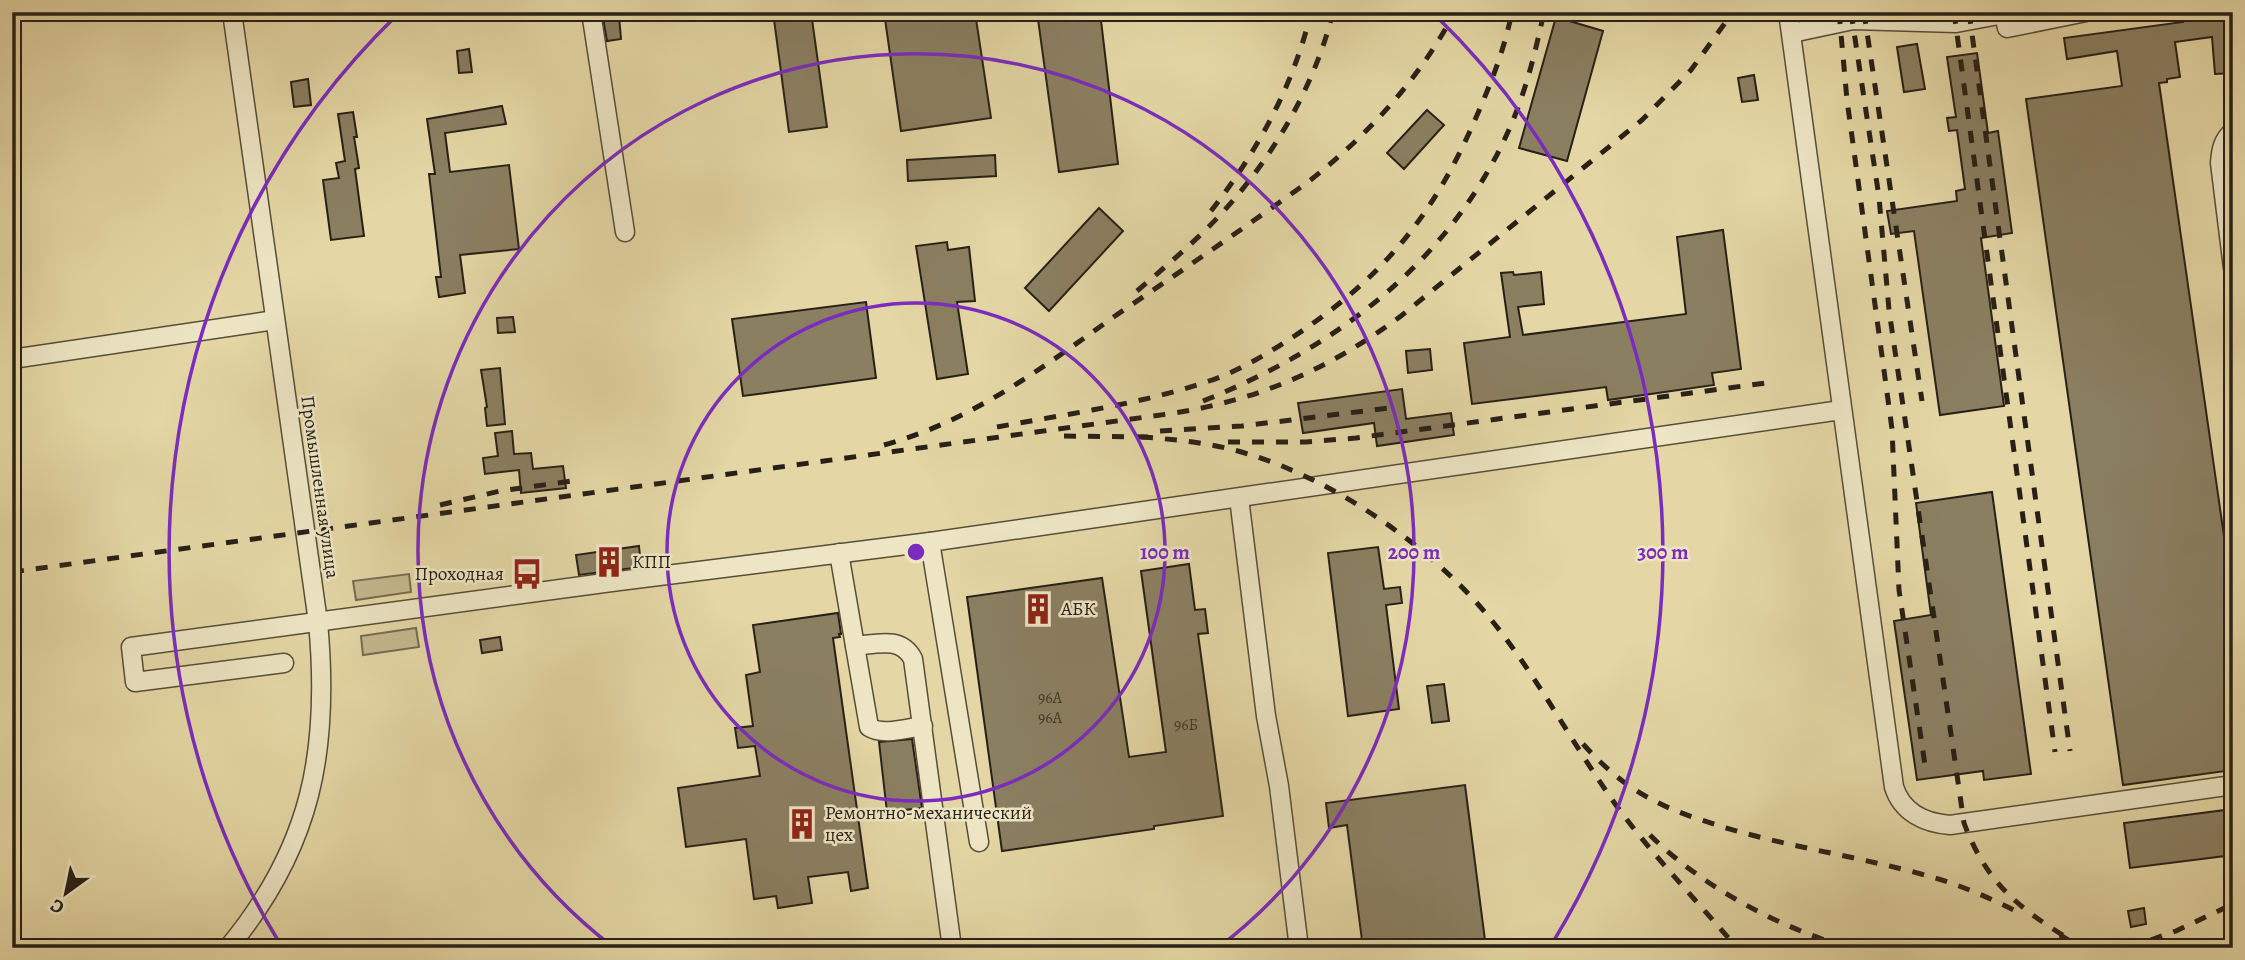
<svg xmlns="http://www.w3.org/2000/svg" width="2245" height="960" font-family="Alegreya,serif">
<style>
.green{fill:#c4b88d;stroke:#766c52;stroke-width:2}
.building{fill:#8a7f61;stroke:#282017;stroke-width:2}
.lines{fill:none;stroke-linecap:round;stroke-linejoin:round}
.minor-casing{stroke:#574e3a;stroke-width:21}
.minor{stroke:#ede5c4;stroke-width:18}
.rail{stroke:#282017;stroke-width:5;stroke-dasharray:12 12;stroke-linecap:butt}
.ring{fill:none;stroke:#7b2cbf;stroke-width:3.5}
.labels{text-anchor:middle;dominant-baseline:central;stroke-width:5;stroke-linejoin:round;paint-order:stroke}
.number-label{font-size:16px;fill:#40382a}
.street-label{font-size:19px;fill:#282017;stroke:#ede5c4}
.poi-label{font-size:19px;fill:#282017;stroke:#ede5c4;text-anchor:start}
.centre{fill:#7b2cbf;stroke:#ede5c4;stroke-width:3.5}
.ring-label{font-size:21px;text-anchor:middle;font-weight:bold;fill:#7b2cbf;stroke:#ede5c4;stroke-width:5;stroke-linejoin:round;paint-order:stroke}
</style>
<rect width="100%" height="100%" fill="#e4d7a5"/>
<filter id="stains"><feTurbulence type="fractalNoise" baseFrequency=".00286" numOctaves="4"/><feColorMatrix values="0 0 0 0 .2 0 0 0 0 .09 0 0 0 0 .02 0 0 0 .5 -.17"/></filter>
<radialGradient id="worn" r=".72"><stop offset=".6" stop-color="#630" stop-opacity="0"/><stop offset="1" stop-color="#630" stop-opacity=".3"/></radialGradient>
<g class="green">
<polygon points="409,574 411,592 356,600 353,581"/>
<polygon points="416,628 419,647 363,655 361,636"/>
</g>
<g class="building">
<polygon points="773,12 811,12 827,127 789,132"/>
<polygon points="884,12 975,12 991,118 901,131"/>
<polygon points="1037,12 1100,12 1118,164 1059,172"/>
<polygon points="2181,12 2233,12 2233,73 2215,74 2212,37 2175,42 2180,77 2167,79 2167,82 2159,83 2233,599 2233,770 2123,785 2026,99 2122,86 2117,51 2067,59 2064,38 2183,22"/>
<polygon points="619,16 621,39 607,41 603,18"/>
<polygon points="1556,17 1603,31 1567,161 1519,148"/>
<polygon points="1917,44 1925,89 1904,92 1897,47"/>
<polygon points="469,49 472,72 459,73 457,51"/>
<polygon points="1977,53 1988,133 1998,131 2012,233 1981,238 2004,406 1940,415 1914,231 1891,234 1887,211 1957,201 1956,191 1965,189 1957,130 1949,131 1947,118 1956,117 1947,57"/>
<polygon points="1754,75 1758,100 1742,102 1738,78"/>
<polygon points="308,79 311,105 294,107 291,82"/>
<polygon points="502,106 506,124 445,133 450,172 509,165 519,249 460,255 465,293 439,297 436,277 441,277 429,174 435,174 427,119"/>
<polygon points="1427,110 1444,125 1404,169 1387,153"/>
<polygon points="353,112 357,137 354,137 359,168 355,169 364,236 331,240 323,180 339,178 336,163 345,161 338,114"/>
<polygon points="995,155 996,176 908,181 907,160"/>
<polygon points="1099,208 1123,231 1049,311 1025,288"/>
<polygon points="1723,230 1741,369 1712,373 1714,385 1608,400 1606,387 1472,404 1464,343 1510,337 1501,273 1513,272 1514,275 1541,272 1544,304 1518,307 1523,335 1686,314 1677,237"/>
<polygon points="947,242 948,250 969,247 975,301 957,302 968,374 937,379 916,246"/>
<polygon points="866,302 876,378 743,396 732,319"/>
<polygon points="513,317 515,332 498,333 497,318"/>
<polygon points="1430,349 1432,370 1408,373 1406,351"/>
<polygon points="500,368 505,424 487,426 485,408 487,407 481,370"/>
<polygon points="1402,389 1406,419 1451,413 1454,435 1377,446 1374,423 1303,433 1298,403"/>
<polygon points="512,431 514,454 531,453 533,469 563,466 566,488 521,493 519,470 485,474 483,458 498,456 495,433"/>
<polygon points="1992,492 2031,774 1984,780 1983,771 1917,780 1894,621 1931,615 1916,503"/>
<polygon points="639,546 641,567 579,575 576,555"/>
<polygon points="1378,547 1384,589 1400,587 1402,603 1386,605 1399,709 1348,716 1328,553"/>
<polygon points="1189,564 1195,610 1205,609 1208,633 1198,634 1223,816 1154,826 1154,829 1002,851 967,597 1102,578 1129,757 1166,752 1141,571"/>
<polygon points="838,613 841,634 839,634 840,637 833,638 868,888 851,891 848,872 808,877 812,903 778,908 776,896 754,899 746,839 686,847 678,788 760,776 755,746 738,748 735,728 753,726 746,675 760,672 753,625"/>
<polygon points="500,637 502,650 482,653 480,640"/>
<polygon points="1444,684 1449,721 1432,723 1427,686"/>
<polygon points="912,739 922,808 887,812 879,742"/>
<polygon points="1465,785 1486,948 1363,948 1347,825 1329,828 1326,803"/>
<polygon points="2233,809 2233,855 2130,868 2124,823"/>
<polygon points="2144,908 2146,924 2131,927 2128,911"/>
</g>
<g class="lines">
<defs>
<g id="minor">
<polyline points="591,12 625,232"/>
<path d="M1788 12 1894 787C1902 812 1924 823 1950 825L2233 785"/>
<polyline points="2004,14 2007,28 2086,12"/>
<polyline points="1792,33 1853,20 1956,23 2004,14 2003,12"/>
<path d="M2233 131C2223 140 2221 149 2220 163L2233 268"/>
<polyline points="12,359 275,320"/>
<polyline points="1239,498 1266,716 1279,786 1299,948"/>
<polyline points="930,542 979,842"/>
<path d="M839 553 855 646C877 644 901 636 913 659L952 948"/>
<path d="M855 646 869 727C883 736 907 728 923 726"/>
<polyline points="284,663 135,682 131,647 619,581 930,542 1841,410"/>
<path d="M228 948C312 847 330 750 318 622L232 12"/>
</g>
</defs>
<use href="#minor" class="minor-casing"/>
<use href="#minor" class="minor"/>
<g class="rail">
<polyline points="1839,12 1847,100 1892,429 1899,590 1926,772"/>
<path d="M1851 12 1879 197 1889 310 1907 433 1964 823C1986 882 2017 907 2069 939"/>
<polyline points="1864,12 1922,401"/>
<polyline points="1954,12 2055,752"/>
<polyline points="1969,12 2070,751"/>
<path d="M1211 211C1257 152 1294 85 1311 12"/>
<path d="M1137 291C1166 266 1195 242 1221 214 1272 159 1315 86 1333 12"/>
<path d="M1203 401C1333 349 1448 264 1507 134 1525 95 1535 54 1544 12"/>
<path d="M997 427C1067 414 1142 404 1209 381 1239 371 1267 354 1293 337 1381 279 1432 218 1474 122 1490 86 1504 51 1512 12"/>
<polyline points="1160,431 1242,426 1397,407"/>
<polyline points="1064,436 1151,437"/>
<path d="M1141 437C1171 439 1201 442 1230 449 1324 472 1428 543 1489 617 1535 673 1569 738 1611 798 1648 851 1695 898 1737 948"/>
<polyline points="1228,442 1306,442 1356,438 1773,382"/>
<path d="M884 445C972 421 1042 368 1115 316 1180 272 1244 228 1308 182 1368 135 1418 81 1455 12"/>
<polyline points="440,505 500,491 579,480"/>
<path d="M12 572 1168 414C1257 401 1328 370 1401 316L1642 120 1691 70 1733 12"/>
<path d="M1583 744C1602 765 1624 785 1649 798 1672 811 1698 819 1723 827 1789 847 1855 856 1921 874 1956 883 1988 897 2020 913"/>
<path d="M1650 835C1702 887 1780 928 1850 948"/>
<polyline points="2060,935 2082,948"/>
<polyline points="2128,948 2176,931 2233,904"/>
</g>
</g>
<g class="ring">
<circle cx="916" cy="552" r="249"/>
<path d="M613 947A498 498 0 1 1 1219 947"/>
<path d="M279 942A747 747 0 0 1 397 15M1435 15A747 747 0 0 1 1553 942"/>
</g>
<defs>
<symbol id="building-bare" viewBox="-9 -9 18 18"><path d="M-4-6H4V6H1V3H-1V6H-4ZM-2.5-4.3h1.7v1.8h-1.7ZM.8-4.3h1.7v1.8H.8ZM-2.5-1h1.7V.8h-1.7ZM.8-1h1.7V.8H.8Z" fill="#8f2418" stroke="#ede5c4" stroke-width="2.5" paint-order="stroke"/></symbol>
<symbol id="bus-bare" viewBox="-9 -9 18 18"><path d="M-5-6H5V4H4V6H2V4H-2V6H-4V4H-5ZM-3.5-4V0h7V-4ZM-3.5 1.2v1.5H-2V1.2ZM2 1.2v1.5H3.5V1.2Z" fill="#8f2418" stroke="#ede5c4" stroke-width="2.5" paint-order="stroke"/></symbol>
</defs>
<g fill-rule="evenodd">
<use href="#building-bare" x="587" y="540" width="44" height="44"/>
<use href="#bus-bare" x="505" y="552" width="44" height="44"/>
<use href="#building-bare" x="1016" y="587" width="44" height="44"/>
<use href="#building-bare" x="780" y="802" width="44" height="44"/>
</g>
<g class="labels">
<g class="number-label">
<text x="1050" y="698">96А</text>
<text x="1050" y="718">96А</text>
<text x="1186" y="725">96Б</text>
</g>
<g class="street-label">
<text transform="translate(320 487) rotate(82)">Промышленная улица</text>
</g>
<g class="poi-label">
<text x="632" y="562">КПП</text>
<text x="504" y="574" text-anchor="end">Проходная</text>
<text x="1061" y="609">АБК</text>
<text x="825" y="813">Ремонтно-механический<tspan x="825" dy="22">цех</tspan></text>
</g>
</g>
<circle cx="916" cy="552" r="10" class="centre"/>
<g class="ring-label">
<text x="1165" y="559">100 m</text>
<text x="1414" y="559">200 m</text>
<text x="1663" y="559">300 m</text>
</g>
<rect width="2245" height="960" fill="none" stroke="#e4d7a5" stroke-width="42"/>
<rect x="14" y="14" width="2217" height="932" fill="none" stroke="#282017" stroke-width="3.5"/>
<rect x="21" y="21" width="2203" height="918" fill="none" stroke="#282017" stroke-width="2"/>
<g transform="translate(66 893) rotate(213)" stroke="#ede5c4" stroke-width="5" paint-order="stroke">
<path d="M0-5L12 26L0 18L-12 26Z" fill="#282017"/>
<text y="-10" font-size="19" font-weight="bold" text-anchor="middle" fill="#282017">С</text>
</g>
<rect width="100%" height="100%" filter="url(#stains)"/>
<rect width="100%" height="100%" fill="url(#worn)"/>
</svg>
